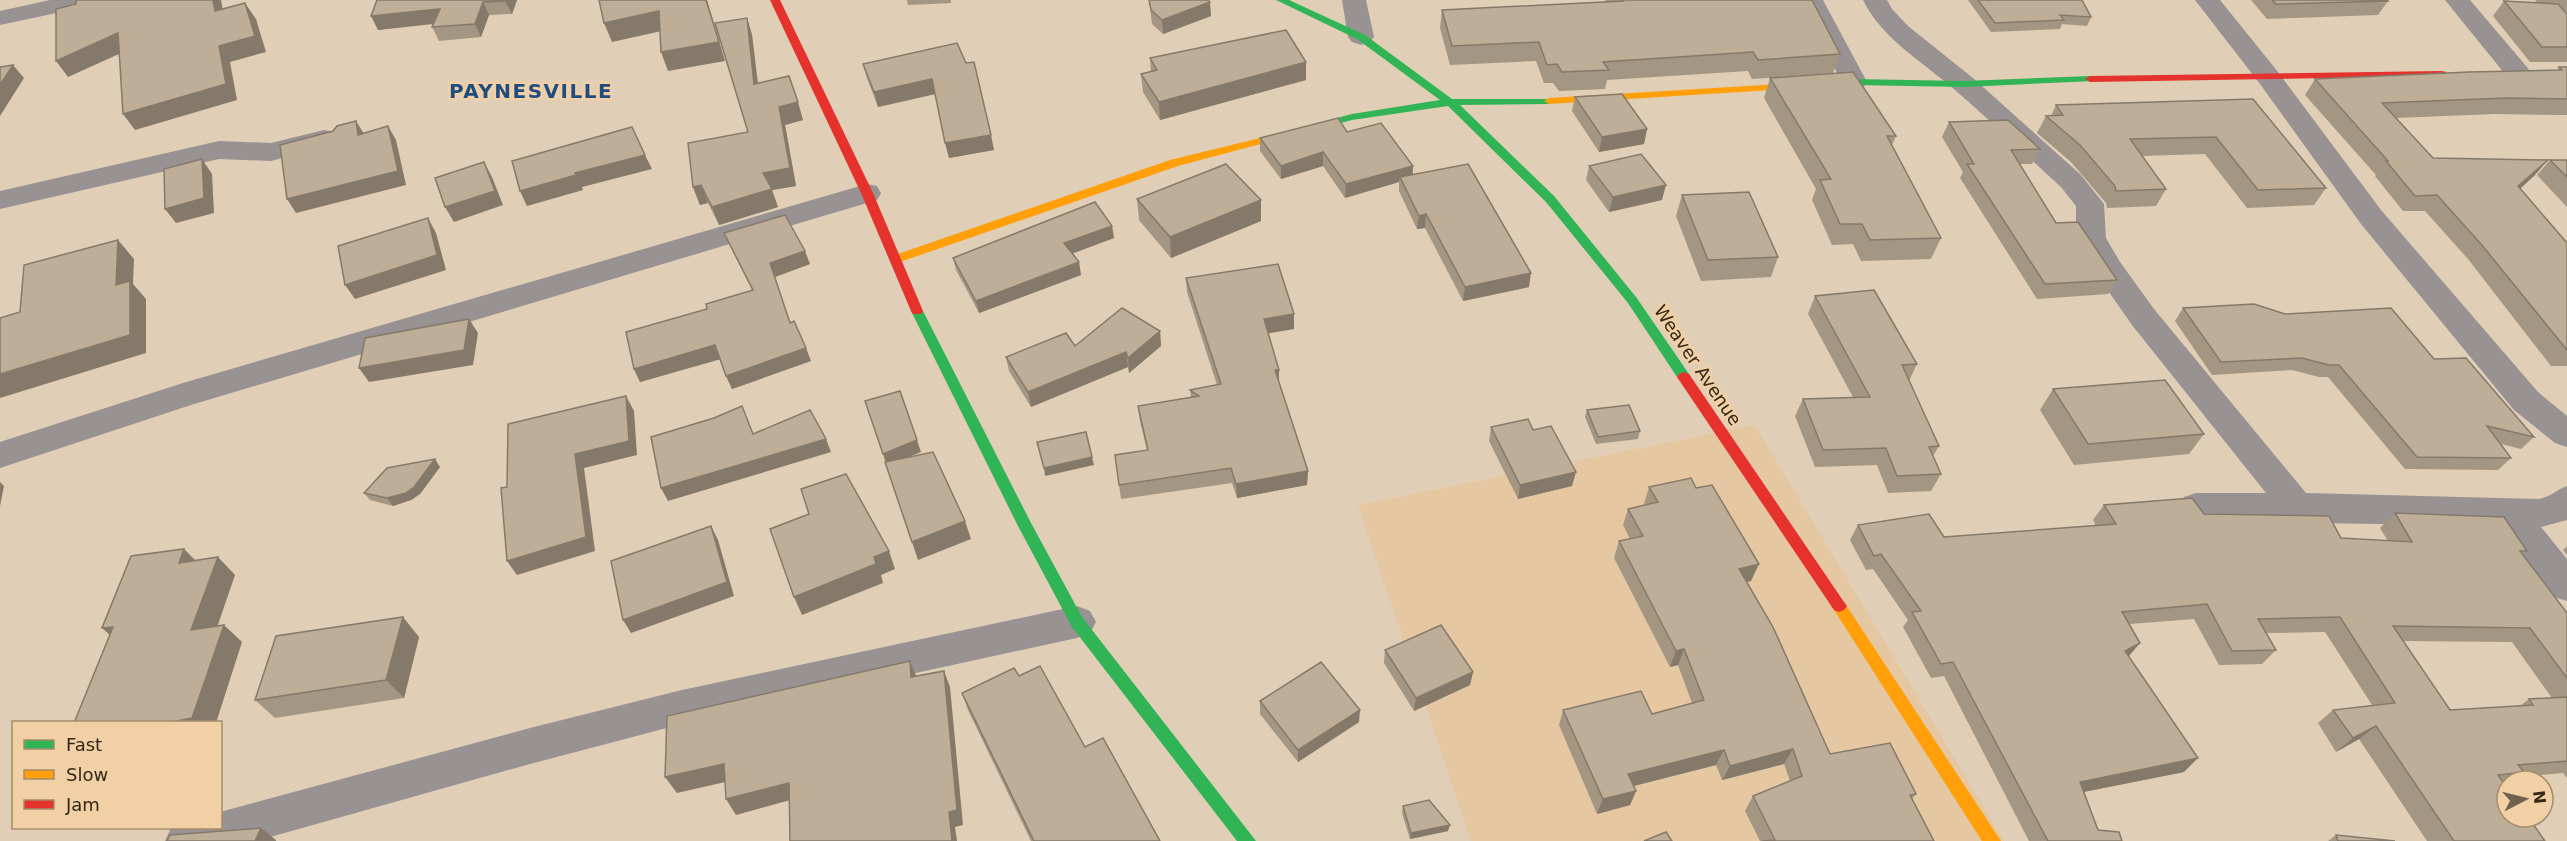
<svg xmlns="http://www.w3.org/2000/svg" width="2567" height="841" font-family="'DejaVu Sans',sans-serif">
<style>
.built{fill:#e5c8a2}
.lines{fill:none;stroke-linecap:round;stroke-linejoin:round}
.street{fill:#989293;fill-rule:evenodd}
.fast{fill:#30b455;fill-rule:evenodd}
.slow{fill:#ff9f0a;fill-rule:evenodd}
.jam{fill:#e5322d;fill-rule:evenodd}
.wall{fill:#a39682;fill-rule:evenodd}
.shaded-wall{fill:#857a6a}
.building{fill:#beae97;stroke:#857a6a;stroke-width:1.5}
.labels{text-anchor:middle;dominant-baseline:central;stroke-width:5;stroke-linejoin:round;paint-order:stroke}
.street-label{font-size:18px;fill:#342717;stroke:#f1d0a5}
.far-district-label{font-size:20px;font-weight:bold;letter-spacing:1.5px;fill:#204d81;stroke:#f1d0a5}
</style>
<rect width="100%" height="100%" fill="#e0ceb6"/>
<polygon class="built" points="1755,425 2004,841 1471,841 1358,505"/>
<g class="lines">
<g class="street">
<polygon points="50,0 97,0 94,5 0,25 0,11"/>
<polygon points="1342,0 1366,0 1374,37 1370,42 1361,45 1352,42 1348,37"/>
<polygon points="1799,0 1823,0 1867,82 1863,88 1854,90 1845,88"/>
<path d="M1863 0H1887L1892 9 1908 26 1973 78 2081 175 2104 204 2106 238 2120 262 2154 309 2306 493 2538 499C2549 498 2556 490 2567 486V520L2541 527 2567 559V601L2554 597 2500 526 2196 521 2184 517 2179 507 2184 497 2196 493H2266L2132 325 2097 275 2076 238V206L2061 187C2026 155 1991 121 1955 90 1923 62 1882 39 1863 0Z"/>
<polygon points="2195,0 2220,0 2278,72 2381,210 2538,392 2567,416 2567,447 2555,443 2514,410 2361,224 2260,84"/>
<polygon points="2445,0 2470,0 2527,67 2531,73 2527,79 2518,81 2509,79"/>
<polygon points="324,130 334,132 338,138 334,144 271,161 219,159 0,209 0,191 219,141 271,143"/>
<polygon points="867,184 877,186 881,193 877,200 191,405 0,468 0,442 183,383"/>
<polygon points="1077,606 1090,611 1096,622 1090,633 1077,638 682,724 530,764 256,841 165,841 171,828 220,828 220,812 530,728 682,690"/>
</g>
<g class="fast">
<polygon points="1276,0 1289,0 1365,35 1452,99 1553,99 1554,101 1549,104 1460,105 1554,196 1636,297 1689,374 1691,377 1689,380 1679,380 1628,303 1546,202 1448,106 1352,120 1264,143 1260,142 1260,138 1352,114 1440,100 1357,39"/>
<polygon points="2090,76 2094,77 2094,81 1964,87 1854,85 1815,88 1810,85 1815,82 1854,79 1964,81"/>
<polygon points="917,307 923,311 1031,523 1082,617 1256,841 1237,841 1072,627 1018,526 911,311"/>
</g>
<g class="slow">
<polygon points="1815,82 1819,83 1819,87 1549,104 1544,101 1549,98"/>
<polygon points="1264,137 1268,138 1268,142 1178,166 900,262 896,263 890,259 892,256 1170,160"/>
<polygon points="1839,600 1844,602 2001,841 1982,841 1834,610 1831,606 1834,602"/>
</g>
<g class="jam">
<polygon points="770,0 780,0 873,193 923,311 921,314 913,314 911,311 861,193"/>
<polygon points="2442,71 2446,72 2446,76 2090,82 2085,79 2090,76"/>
<polygon points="1684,372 1689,374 1844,602 1847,606 1844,610 1839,612 1834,610 1679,380 1677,377 1679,374"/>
</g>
</g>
<g class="wall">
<polygon points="377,0 517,0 512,14 489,15 481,37 439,41 432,27 434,24 378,30"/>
<polygon points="907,0 951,0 951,3 908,5"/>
<polygon points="1149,0 1208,0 1211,16 1163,34 1152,24"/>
<polygon points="1605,0 1812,0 1840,54 1833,73 1752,79 1748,71 1607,80 1605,89 1559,91 1553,83 1544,83 1536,61 1450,65 1440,28 1442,10 1606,2"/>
<polygon points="1968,0 2082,0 2091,17 2087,26 2062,24 2060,29 1991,32"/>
<polygon points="2251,0 2387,0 2388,1 2378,15 2267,19"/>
<polygon points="2535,0 2567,0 2567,12 2565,12 2567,14 2567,62 2530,62 2493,16 2504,1 2538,3"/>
<polygon points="747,18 752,35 758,84 803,120 785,125 796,186 772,190 778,207 719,225 708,203 700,205 693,187 748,132"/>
<polygon points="1150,58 1306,80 1160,120 1143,92 1141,74 1151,72"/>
<polygon points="966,63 994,150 949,158 935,94 878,107 867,78 863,64"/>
<polygon points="2559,67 2567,67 2567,115 2494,114 2396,118 2433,158 2535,175 2520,189 2567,243 2567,366 2551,366 2468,259 2425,211 2403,211 2375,176 2376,175 2305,95 2315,79 2557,70"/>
<polygon points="1770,78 1896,136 1892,145 1941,238 1931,259 1861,261 1853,244 1832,245 1812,200 1816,189 1764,98"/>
<polygon points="1575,97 1647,129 1644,144 1599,152 1572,111"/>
<polygon points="2253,99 2326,188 2314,205 2247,208 2205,154 2142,156 2166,189 2156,206 2107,208 2106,203 2071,162 2037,133 2046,116 2051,116 2056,105"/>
<polygon points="1949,122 2040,149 2032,164 2020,164 2056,223 2117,280 2108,294 2037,299 1960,178 1963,172 1942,137"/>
<polygon points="1347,132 1413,166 1413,175 1529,287 1463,301 1425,228 1417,229 1399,191 1399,182 1345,198 1323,166 1281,179 1260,151 1260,138"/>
<polygon points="2550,160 2567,160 2567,207 2537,175"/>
<polygon points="1589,166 1662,200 1609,212 1586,180"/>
<polygon points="1682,195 1778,257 1771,277 1701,281 1676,216"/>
<polygon points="1137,199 1261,200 1261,221 1171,258 1139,220"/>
<polygon points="1112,226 1114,238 1072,253 1081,275 979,313 956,270 953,258"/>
<polygon points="724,233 810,264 775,277 790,323 811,361 732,389 720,359 640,382 634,369 707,309 752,290 730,246"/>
<polygon points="1186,278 1294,329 1268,333 1279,384 1308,471 1307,485 1237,498 1232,483 1121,499 1115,455 1147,450 1140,421 1138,406 1191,397 1190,390 1217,385 1187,292"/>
<polygon points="1815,296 1917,364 1909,381 1939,446 1933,456 1941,474 1931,491 1888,493 1877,465 1815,467 1795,416 1803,399 1853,397 1808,314"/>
<polygon points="2183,308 2434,359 2534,437 2521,449 2501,444 2511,458 2498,470 2405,469 2328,377 2319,377 2292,370 2212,375 2175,321"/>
<polygon points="1160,331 1161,346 1129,373 1128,367 1031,407 1009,371 1006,357 1075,346"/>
<polygon points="2053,389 2204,434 2189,454 2074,465 2040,410"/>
<polygon points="1587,410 1640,431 1638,439 1596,444 1585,417"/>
<polygon points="1491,427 1572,486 1518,499 1489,441"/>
<polygon points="440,467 420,494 411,500 393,506 370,500 364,493"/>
<polygon points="1649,487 1751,581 1747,582 1830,754 1916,794 1912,799 1934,841 1760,841 1745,811 1753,796 1790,781 1784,764 1722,780 1716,765 1633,786 1636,791 1630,805 1597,814 1559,725 1563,710 1652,714 1692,703 1678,665 1670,667 1614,558 1619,541 1630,539 1623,525 1628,509 1644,505 1644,504"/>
<path d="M2104 505 2204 514 2341 538 2388 541 2380 528 2395 513 2527 551 2523 555 2567 613V778L2563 773 2518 777 2511 781H2507V784L2505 786 2545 841H2427L2359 739 2336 752 2318 723 2333 710 2372 705 2325 632 2266 633 2276 650 2262 664 2219 665 2194 619 2130 624 2140 643 2128 657 2184 772 2084 792 2098 830 2122 841H2029L1944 676 1931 678 1903 627 1908 620 1873 569 1866 570 1850 540 1858 525 1944 537 2096 526 2093 520ZM2403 641 2512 642 2552 698 2529 699 2520 706 2450 710Z"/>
<polygon points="2567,546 2567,555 2563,550"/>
<polygon points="419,637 404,698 275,718 255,700"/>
<polygon points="1385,650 1473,672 1470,685 1414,711 1384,663"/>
<polygon points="1019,676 1085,747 1160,841 1031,841 968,710 962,693"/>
<polygon points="1260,701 1359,722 1298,762 1260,714"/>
<polygon points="1403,806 1448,831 1410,839 1402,813"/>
<polygon points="2336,835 2395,841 2328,841"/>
</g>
<g class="shaded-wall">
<polygon points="213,0 221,0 226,28 215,11"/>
<polygon points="506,0 517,0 512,14 505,1"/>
<polygon points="706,0 707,0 725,61 668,71 661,52"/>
<polygon points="483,2 489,15 481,37 475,24"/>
<polygon points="1210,2 1211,16 1163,34 1162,20"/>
<polygon points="245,3 256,19 266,52 230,62 237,100 135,130 123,114 219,46"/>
<polygon points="440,9 447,22 378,30 371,16"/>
<polygon points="659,11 666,30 612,42 604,23"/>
<polygon points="747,18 752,35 760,102 754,84"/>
<polygon points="118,33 130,49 68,77 56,61"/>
<polygon points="1306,62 1306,80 1160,120 1159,102"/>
<polygon points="13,65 24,78 0,116 0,85"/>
<polygon points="932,79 935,94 878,107 874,92"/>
<polygon points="798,102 803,120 785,125 796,186 772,190 778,207 719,225 712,207 763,173 779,107"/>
<polygon points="356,121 364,134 358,135"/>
<polygon points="388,126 396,140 406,185 296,213 287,199"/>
<polygon points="1647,129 1644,144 1599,152 1602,137"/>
<polygon points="991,135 994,150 949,158 945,143"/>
<polygon points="1323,152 1323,166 1281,179 1281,166"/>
<polygon points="645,155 652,169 582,187 583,190 527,206 520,191 575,173"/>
<polygon points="202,159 212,174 214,213 176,223 165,209"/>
<polygon points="2548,160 2535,175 2505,202 2518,186"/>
<polygon points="484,162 492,177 503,205 454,222 445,207"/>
<polygon points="1413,166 1412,179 1400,177 1399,182 1345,198 1346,184"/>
<polygon points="701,185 708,203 700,205 693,187"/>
<polygon points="1666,185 1662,200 1609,212 1613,197"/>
<polygon points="1261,200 1261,221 1171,258 1170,237"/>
<polygon points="1426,214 1425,228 1417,229 1419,216"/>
<polygon points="428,218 436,233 446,270 355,299 345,285"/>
<polygon points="1112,226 1114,238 1066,256 1064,243"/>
<polygon points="118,240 134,259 133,284 146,299 146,353 0,398 0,374 116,285"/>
<polygon points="805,251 810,264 775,277 770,263"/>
<polygon points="1079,262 1081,275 979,313 976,301"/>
<polygon points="1531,273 1529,287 1463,301 1465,287"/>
<polygon points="1294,314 1294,329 1264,334 1264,319"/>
<polygon points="469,319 478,333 473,365 369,382 359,368"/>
<polygon points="1160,331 1161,346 1129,373 1128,358"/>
<polygon points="715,345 721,359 640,382 634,369"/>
<polygon points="806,348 811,361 732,389 726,376"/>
<polygon points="1126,352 1128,367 1031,407 1028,392"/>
<polygon points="1275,370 1279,370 1279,384"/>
<polygon points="626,396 634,411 637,455 584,468 595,551 517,575 507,561 575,454"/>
<polygon points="826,439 831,452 668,501 661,488"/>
<polygon points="917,440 921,452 887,466 883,454"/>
<polygon points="1092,457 1094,465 1045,476 1044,468"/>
<polygon points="435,459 440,467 420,494 411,500 393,506 387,498"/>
<polygon points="1308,471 1307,485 1237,498 1236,484"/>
<polygon points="1576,472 1572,486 1518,499 1520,485"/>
<polygon points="0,482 4,486 0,506"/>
<polygon points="965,521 971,539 918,560 912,542"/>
<polygon points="711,526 718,540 734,596 631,633 623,620"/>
<polygon points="184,549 202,567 179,563"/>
<polygon points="889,551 895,569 881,575 883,583 802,615 794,597 874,557"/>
<polygon points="218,557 235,575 210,648 191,630"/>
<polygon points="1759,564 1751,581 1732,585 1739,569"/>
<polygon points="403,617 419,637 404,698 386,680"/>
<polygon points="224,625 242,642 216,723 167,723"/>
<polygon points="113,627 122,646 102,628"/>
<polygon points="2140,643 2128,657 2125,651"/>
<polygon points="1684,649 1678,665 1670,667 1676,651"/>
<polygon points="910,661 917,678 911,677"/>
<polygon points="944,671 950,687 963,825 955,827 957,841 952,841 949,812"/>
<polygon points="1473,672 1470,685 1414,711 1416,698"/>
<polygon points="1360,710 1359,722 1298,762 1298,750"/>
<polygon points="2376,726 2359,739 2336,752 2353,738"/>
<polygon points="1793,749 1784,764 1722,780 1730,766"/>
<polygon points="1724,750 1716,765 1622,789 1628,774"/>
<polygon points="2198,758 2184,772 2068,795 2080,782"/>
<polygon points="724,764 734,780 677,793 665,777"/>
<polygon points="789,783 798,798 736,815 726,799"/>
<polygon points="1636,791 1630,805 1597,814 1603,799"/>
<polygon points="1450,825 1448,831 1410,839 1411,833"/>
<polygon points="261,828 276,840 276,841 255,841"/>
</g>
<g class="building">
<polygon points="76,0 213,0 215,11 245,3 255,36 219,46 226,84 123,114 118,33 56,61 56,9 76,4"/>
<polygon points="377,0 506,0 505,1 483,2 475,24 432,27 440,9 371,16"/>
<polygon points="599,0 706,0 719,42 661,52 659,11 604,23"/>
<polygon points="1149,0 1208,0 1210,2 1162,20 1151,10"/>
<polygon points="1622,0 1812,0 1840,54 1758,60 1753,52 1603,62 1609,70 1562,72 1557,64 1547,65 1539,42 1452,46 1442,10 1623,1"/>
<polygon points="1978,0 2082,0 2091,17 2060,15 2064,20 1995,23"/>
<polygon points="2272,0 2387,0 2388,1 2276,4"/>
<polygon points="2504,1 2558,4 2567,14 2567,47 2542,47"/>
<polygon points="747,18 754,84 789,76 798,102 779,107 790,168 763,173 772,189 712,207 701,185 693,187 688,143 748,132 715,23"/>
<polygon points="1286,30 1306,62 1159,102 1141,74 1157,70 1150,58"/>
<polygon points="957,43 966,63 974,62 991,135 945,143 932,79 874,92 863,64"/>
<polygon points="13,65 0,85 0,67"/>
<polygon points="2559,67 2567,67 2567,99 2506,98 2382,103 2433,158 2548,160 2518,186 2567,243 2567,350 2481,244 2437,195 2415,196 2386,161 2388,161 2315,79 2469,72 2562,70"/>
<polygon points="1853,72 1896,136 1887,136 1941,238 1870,240 1862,224 1840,224 1820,180 1831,179 1770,78"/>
<polygon points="1622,94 1647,129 1602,137 1575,97"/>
<polygon points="2253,99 2326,188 2258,190 2216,137 2130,139 2166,189 2116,191 2115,186 2080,145 2046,116 2063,115 2056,105"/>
<polygon points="1338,118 1347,132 1381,123 1413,166 1346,184 1323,152 1281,166 1260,138"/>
<polygon points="2008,120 2040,149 2011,150 2056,223 2078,222 2117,280 2045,284 1967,164 1974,164 1949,122"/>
<polygon points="356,121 358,135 388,126 398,171 287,199 280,145 333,131 337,126"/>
<polygon points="632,127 645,155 575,173 576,175 520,191 512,161"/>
<polygon points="1641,154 1666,185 1613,197 1589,166"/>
<polygon points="202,159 204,198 165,209 164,169"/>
<polygon points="2550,160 2567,160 2567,177"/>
<polygon points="484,162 495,191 445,207 435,178"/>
<polygon points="1226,164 1261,200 1170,237 1137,199"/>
<polygon points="1468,164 1531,273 1465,287 1426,214 1419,216 1400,177"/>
<polygon points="1749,192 1778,257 1708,260 1682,195"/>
<polygon points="1095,202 1112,226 1064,243 1079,262 976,301 953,258"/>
<polygon points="785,215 805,251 770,263 790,323 794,321 806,348 726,376 715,345 634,369 626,332 707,309 706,304 753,290 724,233"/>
<polygon points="428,218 437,255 345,285 338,246"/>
<polygon points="118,240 116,285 130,281 130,335 0,374 0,318 20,312 24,265"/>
<polygon points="1278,264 1294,314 1264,319 1279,370 1275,370 1308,471 1236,484 1231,468 1119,485 1115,455 1148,450 1138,406 1199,396 1190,390 1221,384 1186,278"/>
<polygon points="1874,290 1917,364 1902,365 1939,446 1929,447 1941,474 1897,476 1886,448 1823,450 1803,399 1870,397 1815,296"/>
<polygon points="2254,304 2285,314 2391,308 2434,359 2466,358 2534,437 2487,426 2511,458 2417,457 2339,365 2329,365 2302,358 2221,362 2183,308"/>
<polygon points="1122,308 1160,331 1128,358 1126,352 1028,392 1006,357 1066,333 1075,346"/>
<polygon points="469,319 464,350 359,368 365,338"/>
<polygon points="2165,380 2204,434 2088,444 2053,389"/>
<polygon points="900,391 917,440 883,454 865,401"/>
<polygon points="626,396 629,441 575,454 586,537 507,561 501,488 507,487 508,424"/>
<polygon points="1629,405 1640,431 1598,437 1587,410"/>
<polygon points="742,406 753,434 810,410 826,439 661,488 651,437 714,418"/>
<polygon points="1528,419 1533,430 1551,426 1576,472 1520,485 1491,427"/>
<polygon points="1086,432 1092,457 1044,468 1037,442"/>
<polygon points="933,452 965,521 912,542 885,462"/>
<polygon points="435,459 414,487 406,493 387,498 364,493 387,468"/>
<polygon points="846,474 889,551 874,557 876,564 794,597 770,529 809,514 801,489"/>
<polygon points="1691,478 1696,488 1712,485 1759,564 1739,569 1773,627 1830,754 1890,743 1916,794 1910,795 1934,841 1762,841 1775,840 1753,796 1802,776 1793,749 1730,766 1724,750 1628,774 1636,791 1603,799 1563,710 1641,691 1652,714 1704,700 1684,649 1676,651 1619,541 1643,536 1628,509 1658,502 1649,487"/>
<polygon points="2192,498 2204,514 2329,516 2341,538 2412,542 2395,513 2504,517 2527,551 2520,551 2567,613 2567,678 2530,628 2393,626 2450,710 2533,705 2529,699 2567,697 2567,761 2518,765 2524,772 2498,775 2507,788 2507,817 2528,817 2545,841 2454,841 2376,726 2353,738 2333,710 2395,703 2340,617 2258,619 2276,650 2232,651 2207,604 2122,612 2140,643 2125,651 2198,758 2080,782 2098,830 2119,832 2122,841 2048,841 1953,662 1941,664 1912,612 1921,611 1881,554 1874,556 1858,525 1929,514 1944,537 2116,524 2104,505"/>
<polygon points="711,526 727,582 623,620 611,561"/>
<polygon points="184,549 179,563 218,557 191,630 224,625 192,718 167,723 74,723 113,627 102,628 131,556"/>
<polygon points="403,617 386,680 255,700 276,636"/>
<polygon points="1441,625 1473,672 1416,698 1385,650"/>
<polygon points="910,661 911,677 944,671 957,810 949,812 952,841 790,841 789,783 726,799 724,764 665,777 667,716"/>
<polygon points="1321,662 1360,710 1298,750 1260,701"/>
<polygon points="1040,666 1085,747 1103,738 1160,841 1034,841 962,693 1014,668 1019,676"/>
<polygon points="1429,800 1450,825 1411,833 1403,806"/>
<polygon points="261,828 255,841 167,841 170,835"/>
<polygon points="1666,832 1672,841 1644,841"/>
<polygon points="2336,835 2395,841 2338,841"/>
</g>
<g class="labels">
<g class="street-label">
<text transform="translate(1698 365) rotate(56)">Weaver Avenue</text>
</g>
<g class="far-district-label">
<text x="531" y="91">PAYNESVILLE</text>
</g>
</g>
<rect x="12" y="721" width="210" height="108" fill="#f1d0a5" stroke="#a58c6c" stroke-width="1.5"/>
<rect x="24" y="740" width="30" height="9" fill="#30b455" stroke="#a58c6c" stroke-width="1.5"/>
<text x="66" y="751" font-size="18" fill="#342717">Fast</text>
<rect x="24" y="770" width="30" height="9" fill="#ff9f0a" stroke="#a58c6c" stroke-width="1.5"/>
<text x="66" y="781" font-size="18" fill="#342717">Slow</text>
<rect x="24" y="800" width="30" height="9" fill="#e5322d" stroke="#a58c6c" stroke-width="1.5"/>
<text x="66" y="811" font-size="18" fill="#342717">Jam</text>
<g transform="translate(2525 799) rotate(83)"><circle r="28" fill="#f1d0a5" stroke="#a58c6c" stroke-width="1.5"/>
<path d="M0-4.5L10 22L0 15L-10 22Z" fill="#70614f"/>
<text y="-9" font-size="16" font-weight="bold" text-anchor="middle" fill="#342717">N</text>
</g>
</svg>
